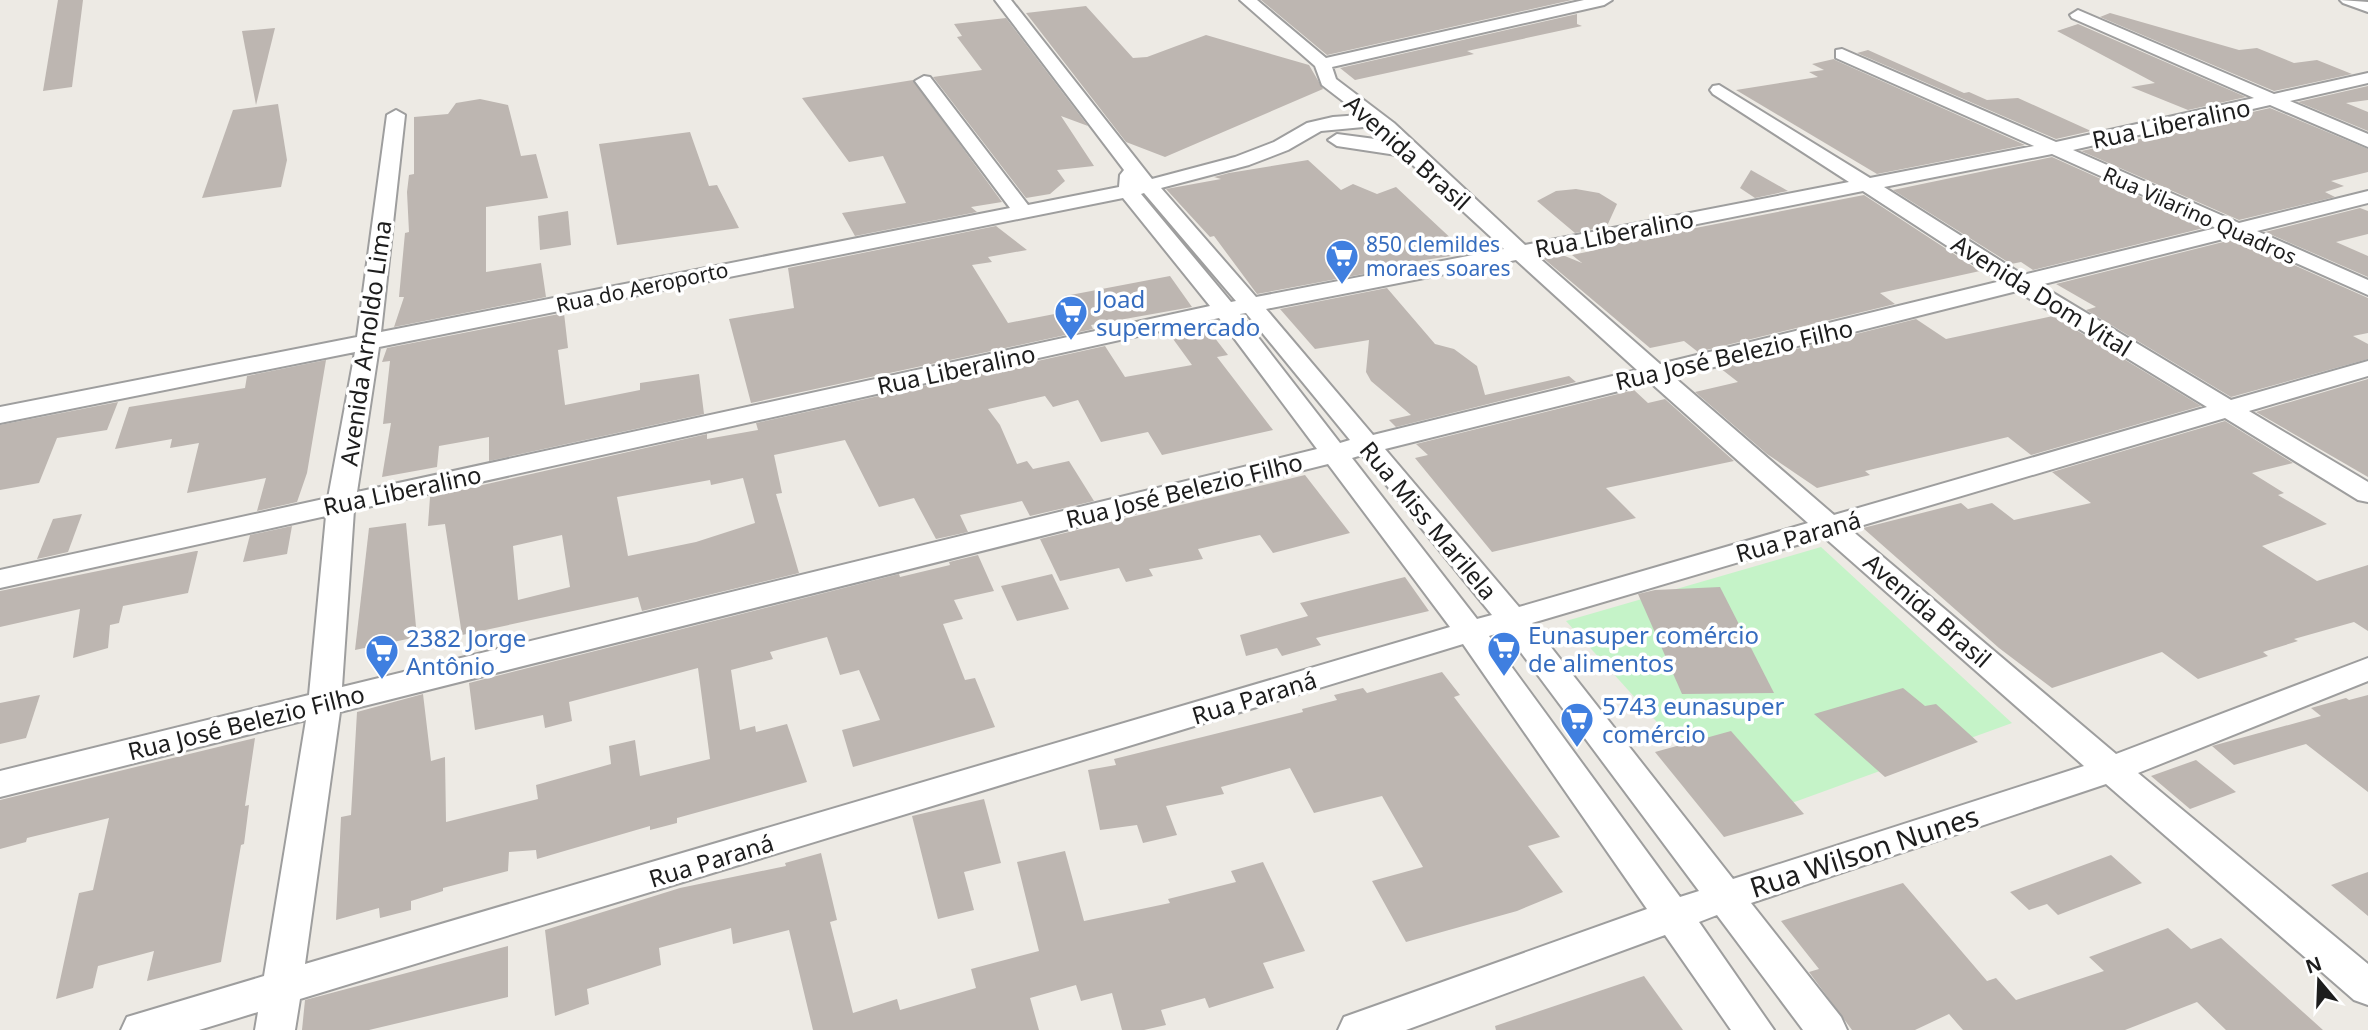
<svg xmlns="http://www.w3.org/2000/svg" width="2368" height="1030" font-family="'Noto Sans',sans-serif">
<style>
.park{fill:#c5f3c8}
.building{fill:#bdb6b1;fill-rule:evenodd}
.lines{fill:none;stroke-linecap:round;stroke-linejoin:round}
.street-casing{stroke:#9e9e9e;stroke-width:4}
.street{fill:#fff;fill-rule:evenodd}
.labels{text-anchor:middle;dominant-baseline:central;stroke-width:7;stroke-linejoin:round;paint-order:stroke}
.far-street-label{font-size:21px;fill:#1d1d1d;stroke:#fff}
.far-shop-label{font-size:21px;fill:#366cbe;stroke:#fff;text-anchor:start}
.street-label{font-size:24px;fill:#1d1d1d;stroke:#fff}
.shop-label{font-size:24px;fill:#366cbe;stroke:#fff;text-anchor:start}
.near-street-label{font-size:28px;fill:#1d1d1d;stroke:#fff}
</style>
<rect width="100%" height="100%" fill="#edeae4"/>
<polygon class="park" points="1821,547 2012,723 1745,820 1566,621"/>
<g class="building">
<polygon points="58,0 83,0 72,87 43,91"/>
<polygon points="1261,0 1572,0 1327,55"/>
<polygon points="1086,6 1133,58 1147,57 1206,35 1309,65 1323,89 1165,157 1126,142 1026,13"/>
<polygon points="2110,13 2239,50 2257,48 2294,63 2317,60 2352,74 2274,91 2100,17"/>
<polygon points="1577,14 1577,24 1582,26 1467,51 1474,54 1355,80 1340,68"/>
<polygon points="1006,18 1088,126 1061,116 1094,166 1057,170 1065,181 1050,194 1026,198 933,77 982,70 957,37 962,36 954,24"/>
<polygon points="2078,24 2246,97 2188,110 2131,87 2155,83 2057,31"/>
<polygon points="275,28 256,105 242,31"/>
<polygon points="1868,50 1964,93 1969,92 1987,100 2018,98 2091,131 2056,139 1857,53"/>
<polygon points="1834,59 1835,60 2025,145 1877,174 1736,90 1818,77 1809,72 1824,70 1812,64"/>
<polygon points="913,80 1002,202 971,207 977,212 855,236 842,213 906,203 883,156 849,162 802,98"/>
<polygon points="2368,86 2368,100 2346,103 2368,112 2368,131 2298,102"/>
<polygon points="480,99 508,105 521,156 536,154 548,198 486,207 486,272 541,263 546,297 394,327 404,297 399,297 405,233 409,232 407,192 409,175 414,174 414,117 448,114 456,103"/>
<polygon points="278,104 287,160 281,187 202,198 233,110"/>
<polygon points="2270,108 2368,149 2368,172 2331,181 2344,186 2325,192 2335,197 2239,220 2081,151 2209,125 2204,123"/>
<polygon points="690,132 709,186 717,185 739,228 617,245 599,144"/>
<polygon points="2052,157 2208,227 2033,270 2021,262 2011,264 1893,190"/>
<polygon points="1308,160 1341,190 1353,184 1377,194 1396,187 1457,244 1442,247 1451,256 1371,268 1374,272 1257,294 1214,236 1210,237 1166,189 1221,179 1214,177 1229,173"/>
<polygon points="1751,170 1788,191 1755,198 1740,188"/>
<polygon points="1576,189 1599,193 1617,204 1607,226 1575,233 1537,201 1556,191"/>
<polygon points="1864,195 1980,271 1880,293 1895,304 1698,352 1684,341 1650,348 1543,258 1560,254 1582,263 1572,255 1596,250 1593,248"/>
<polygon points="2360,208 2368,211 2368,234 2336,242 2368,256 2368,277 2265,232"/>
<polygon points="568,211 571,245 540,250 538,216"/>
<polygon points="996,226 1027,250 988,257 992,262 972,265 1008,323 1075,310 1065,296 1170,276 1192,307 1091,325 1093,329 751,403 729,319 794,308 788,268"/>
<polygon points="2235,239 2368,298 2368,333 2353,336 2368,344 2368,359 2231,397 2086,310 2096,307 2056,284"/>
<polygon points="1387,288 1435,344 1454,349 1477,366 1485,395 1569,376 1576,382 1396,427 1389,420 1411,415 1371,381 1366,372 1369,340 1315,349 1280,309"/>
<polygon points="564,313 568,348 558,350 565,405 640,390 640,383 699,374 704,414 489,461 489,437 439,446 437,467 382,477 391,423 383,424 390,361 382,362 387,348"/>
<polygon points="2053,316 2201,406 2031,455 2008,437 1865,471 1870,475 1817,488 1767,454 1695,392 1738,382 1720,368 1916,319 1946,339"/>
<path d="M1204 324 1228 355 1217 357 1273 430 1162 455 1148 432 1101 442 1078 400 1053 407 1045 396 988 409 1000 425 1017 464 1027 461 1033 469 1069 461 1094 501 1030 516 1022 501 960 515 968 532 936 539 914 498 879 507 845 440 774 455 782 493 776 494 799 573 642 611 638 597 462 635 445 524 428 526 430 497 707 434V439L758 430 756 423 1105 346 1125 377 1192 365 1168 332ZM743 478 755 523 696 542 628 556 617 497 710 480 711 485ZM562 535 570 587 518 600 513 546Z"/>
<polygon points="326,360 307,473 297,502 257,511 266,478 187,493 199,443 170,448 172,439 115,449 129,407 245,388 247,376"/>
<polygon points="2368,379 2368,477 2256,412"/>
<polygon points="1634,390 1648,403 1665,399 1734,461 1606,488 1636,518 1492,552 1415,458 1428,455 1416,444"/>
<polygon points="118,402 107,430 57,438 39,483 0,490 0,425"/>
<polygon points="2225,421 2293,463 2252,473 2284,493 2278,495 2327,524 2262,546 2317,581 2368,565 2368,631 2354,622 2294,639 2298,641 2263,652 2268,656 2198,679 2162,652 2052,688 1999,648 1863,528 1961,503 1968,509 1992,503 2014,520 2091,503 2052,472"/>
<polygon points="1305,475 1350,533 1273,553 1260,535 1198,549 1203,559 1149,569 1153,576 1126,582 1119,568 1060,581 1040,539"/>
<polygon points="82,514 68,552 37,559 53,519"/>
<polygon points="406,523 417,637 355,650 369,528"/>
<polygon points="292,526 287,554 243,562 250,535"/>
<polygon points="196,551 198,551 188,593 123,606 119,623 110,625 108,648 73,658 80,609 0,627 0,591"/>
<polygon points="978,555 994,591 954,600 963,619 943,624 965,680 975,678 995,727 853,767 842,730 880,720 859,670 840,675 827,637 770,652 773,659 731,670 740,730 755,726 756,732 787,724 807,782 677,818 677,823 650,830 650,826 537,859 536,850 509,852 508,871 443,888 443,891 411,901 411,910 380,918 379,908 336,920 341,817 351,815 357,712 423,694 431,761 445,757 446,822 538,799 536,785 611,764 609,746 635,740 640,776 710,759 698,668 569,702 572,721 545,728 543,715 475,730 469,683 899,574 900,577 950,565 949,562"/>
<polygon points="1052,574 1069,609 1017,621 1001,586"/>
<polygon points="1405,577 1429,611 1316,638 1321,645 1282,656 1277,648 1246,656 1240,635 1308,616 1300,603"/>
<polygon points="1720,587 1774,693 1682,694 1638,594 1655,590"/>
<polygon points="1442,672 1460,695 1454,697 1560,837 1528,846 1563,892 1517,911 1406,942 1372,881 1423,867 1382,796 1314,813 1290,768 1221,787 1224,794 1166,806 1177,835 1143,843 1137,825 1100,830 1088,770 1116,765 1114,759 1303,712 1302,709 1337,700 1334,695 1363,688 1367,693"/>
<polygon points="1903,688 1925,706 1936,704 1978,742 1885,777 1814,714"/>
<polygon points="40,695 26,738 0,744 0,703"/>
<polygon points="2368,695 2368,792 2306,744 2234,765 2212,746 2321,716 2311,708 2346,698 2349,700"/>
<polygon points="1731,731 1804,814 1724,837 1655,752"/>
<polygon points="255,738 245,806 249,805 244,844 241,845 221,962 147,981 154,951 98,966 93,988 56,999 79,893 93,890 109,818 27,838 26,842 0,849 0,800"/>
<polygon points="2196,760 2236,792 2190,809 2151,776"/>
<polygon points="984,799 1001,863 964,872 974,910 938,919 912,816"/>
<polygon points="1065,851 1084,921 1170,903 1168,899 1236,882 1231,871 1263,862 1305,951 1263,963 1274,988 1209,1008 1205,998 1161,1010 1166,1025 1144,1030 1122,1030 1112,993 1081,1001 1076,985 1030,998 1039,1030 813,1030 789,930 733,944 731,928 659,948 661,965 587,989 589,1004 555,1016 545,930 680,888 786,866 785,863 821,853 837,920 830,922 853,1013 897,999 900,1010 976,988 971,969 1039,951 1017,862"/>
<polygon points="2111,855 2142,883 2058,915 2047,904 2029,910 2010,892"/>
<polygon points="2368,872 2368,916 2331,885"/>
<polygon points="1903,883 1987,981 1996,978 2016,1000 2104,971 2089,957 2168,928 2191,949 2221,938 2323,1030 2226,1030 2197,1002 2125,1030 1963,1030 1949,1014 1915,1030 1852,1030 1809,972 1819,969 1781,921"/>
<polygon points="508,946 508,997 369,1030 302,1030 305,1000"/>
<polygon points="1644,976 1683,1030 1496,1030 1495,1026"/>
</g>
<g class="lines">
<defs>
<g id="street">
<path d="M995 0H1011L1152 179 1235 157 1274 142 1307 123 1333 117 1361 115 1322 85 1315 66 1240 0H1257L1326 58 1584 0H1612L1604 5 1332 67 1336 79 1394 123 1525 245 1849 182 1713 94 1710 90 1713 86 1719 85 1870 178 2034 146 1836 58V50L1842 49 2056 142 2254 98 2072 18 2070 15 2078 10 2274 94 2368 73V83L2290 101 2368 134V147L2270 105 2073 150 2239 223 2368 191V203L2257 231 2368 280V295L2235 236 2040 285 2231 400 2368 361V376L2249 411 2368 482V502L2358 500 2225 418 1850 529 2116 754 2368 658V681L2138 773 2368 964V1005L2354 1000 2106 784 1751 903 1841 1017 1847 1030H1803L1717 915 1699 922 1774 1030H1731L1665 935 1406 1030H1338L1344 1017 1647 909 1463 644 300 999 295 1030H255L258 1012 199 1030H121L127 1017 264 976 306 720 0 797V771L309 695 326 516 0 588V570L328 498 355 352 0 423V407L357 337 387 115 396 110 405 115 381 332 1010 208 915 81 924 76 930 77 1028 205 1119 187 1120 175 1124 170ZM1374 126 1390 141 1337 134 1328 140 1337 146 1403 156 1504 249 1256 297 1161 188 1249 165 1288 150 1321 131ZM2052 154 2216 228 2023 275 1884 187ZM1863 191 2001 281 1660 364 1537 256ZM1144 193 1236 301 1231 302 1141 194ZM1123 198 1210 306 357 492 379 347ZM1516 260 1637 370 1373 435 1266 309ZM2017 291 2207 407 1834 515 1674 377ZM1246 313 1350 440 1340 443 1240 314ZM1219 318 1317 449 342 687 354 510ZM1651 383 1808 523 1519 607 1385 449ZM1362 455 1492 615 1477 619 1352 458ZM1328 464 1450 627 305 964 340 712ZM1824 537 2084 766 1733 879 1532 623ZM1505 631 1699 891 1680 897 1489 636Z"/>
<polygon points="2340,0 2368,2 2368,12 2343,3"/>
</g>
</defs>
<use href="#street" class="street-casing"/>
<use href="#street" class="street"/>
</g>
<defs>
<symbol id="supermarket-pin" viewBox="-11 -11 22 30"><path d="M0 17L-7.5 6A9.5 9.5 0 1 1 7.5 6Z" fill="#3f7fe0" stroke="#fff"/><path d="M-6-5.5h2.5l.6 2H6L4.5 2H-2.5L-4.4-4H-6ZM-1.5 3.2a1.3 1.3 0 1 0 .1 0ZM3 3.2a1.3 1.3 0 1 0 .1 0Z" fill="#fff"/></symbol>
</defs>
<g fill-rule="evenodd">
<use href="#supermarket-pin" x="1323" y="237" width="38" height="52"/>
<use href="#supermarket-pin" x="1052" y="293" width="38" height="52"/>
<use href="#supermarket-pin" x="1485" y="629" width="38" height="52"/>
<use href="#supermarket-pin" x="363" y="632" width="38" height="52"/>
<use href="#supermarket-pin" x="1558" y="700" width="38" height="52"/>
</g>
<g class="labels">
<g class="far-street-label">
<text transform="translate(2200 215) rotate(24)">Rua Vilarino Quadros</text>
<text transform="translate(642 287) rotate(-12)">Rua do Aeroporto</text>
</g>
<g class="far-shop-label">
<text x="1366" y="244">850 clemildes<tspan x="1366" dy="24">moraes soares</tspan></text>
</g>
<g class="street-label">
<text transform="translate(2171 123) rotate(-12)">Rua Liberalino</text>
<text transform="translate(1408 152) rotate(42)">Avenida Brasil</text>
<text transform="translate(1614 233) rotate(-11)">Rua Liberalino</text>
<text transform="translate(2042 295) rotate(32)">Avenida Dom Vital</text>
<text transform="translate(365 343) rotate(-82)">Avenida Arnoldo Lima</text>
<text transform="translate(1734 354) rotate(-13)">Rua José Belezio Filho</text>
<text transform="translate(956 369) rotate(-12)">Rua Liberalino</text>
<text transform="translate(402 490) rotate(-12)">Rua Liberalino</text>
<text transform="translate(1184 490) rotate(-14)">Rua José Belezio Filho</text>
<text transform="translate(1429 520) rotate(50)">Rua Miss Marilela</text>
<text transform="translate(1798 536) rotate(-16)">Rua Paraná</text>
<text transform="translate(1928 610) rotate(41)">Avenida Brasil</text>
<text transform="translate(1254 697) rotate(-17)">Rua Paraná</text>
<text transform="translate(246 722) rotate(-14)">Rua José Belezio Filho</text>
<text transform="translate(711 860) rotate(-17)">Rua Paraná</text>
</g>
<g class="shop-label">
<text x="1096" y="298">Joad<tspan x="1096" dy="28">supermercado</tspan></text>
<text x="1528" y="634">Eunasuper comércio<tspan x="1528" dy="28">de alimentos</tspan></text>
<text x="406" y="637">2382 Jorge<tspan x="406" dy="28">Antônio</tspan></text>
<text x="1602" y="705">5743 eunasuper<tspan x="1602" dy="28">comércio</tspan></text>
</g>
<g class="near-street-label">
<text transform="translate(1864 851) rotate(-18)">Rua Wilson Nunes</text>
</g>
</g>
<g transform="translate(2319 981) rotate(341)" stroke="#ffffff" stroke-width="5" paint-order="stroke">
<path d="M0-5L12 26L0 18L-12 26Z" fill="#1d1d1d"/>
<text y="-10" font-size="19" font-weight="bold" text-anchor="middle" fill="#1d1d1d">N</text>
</g>
</svg>
